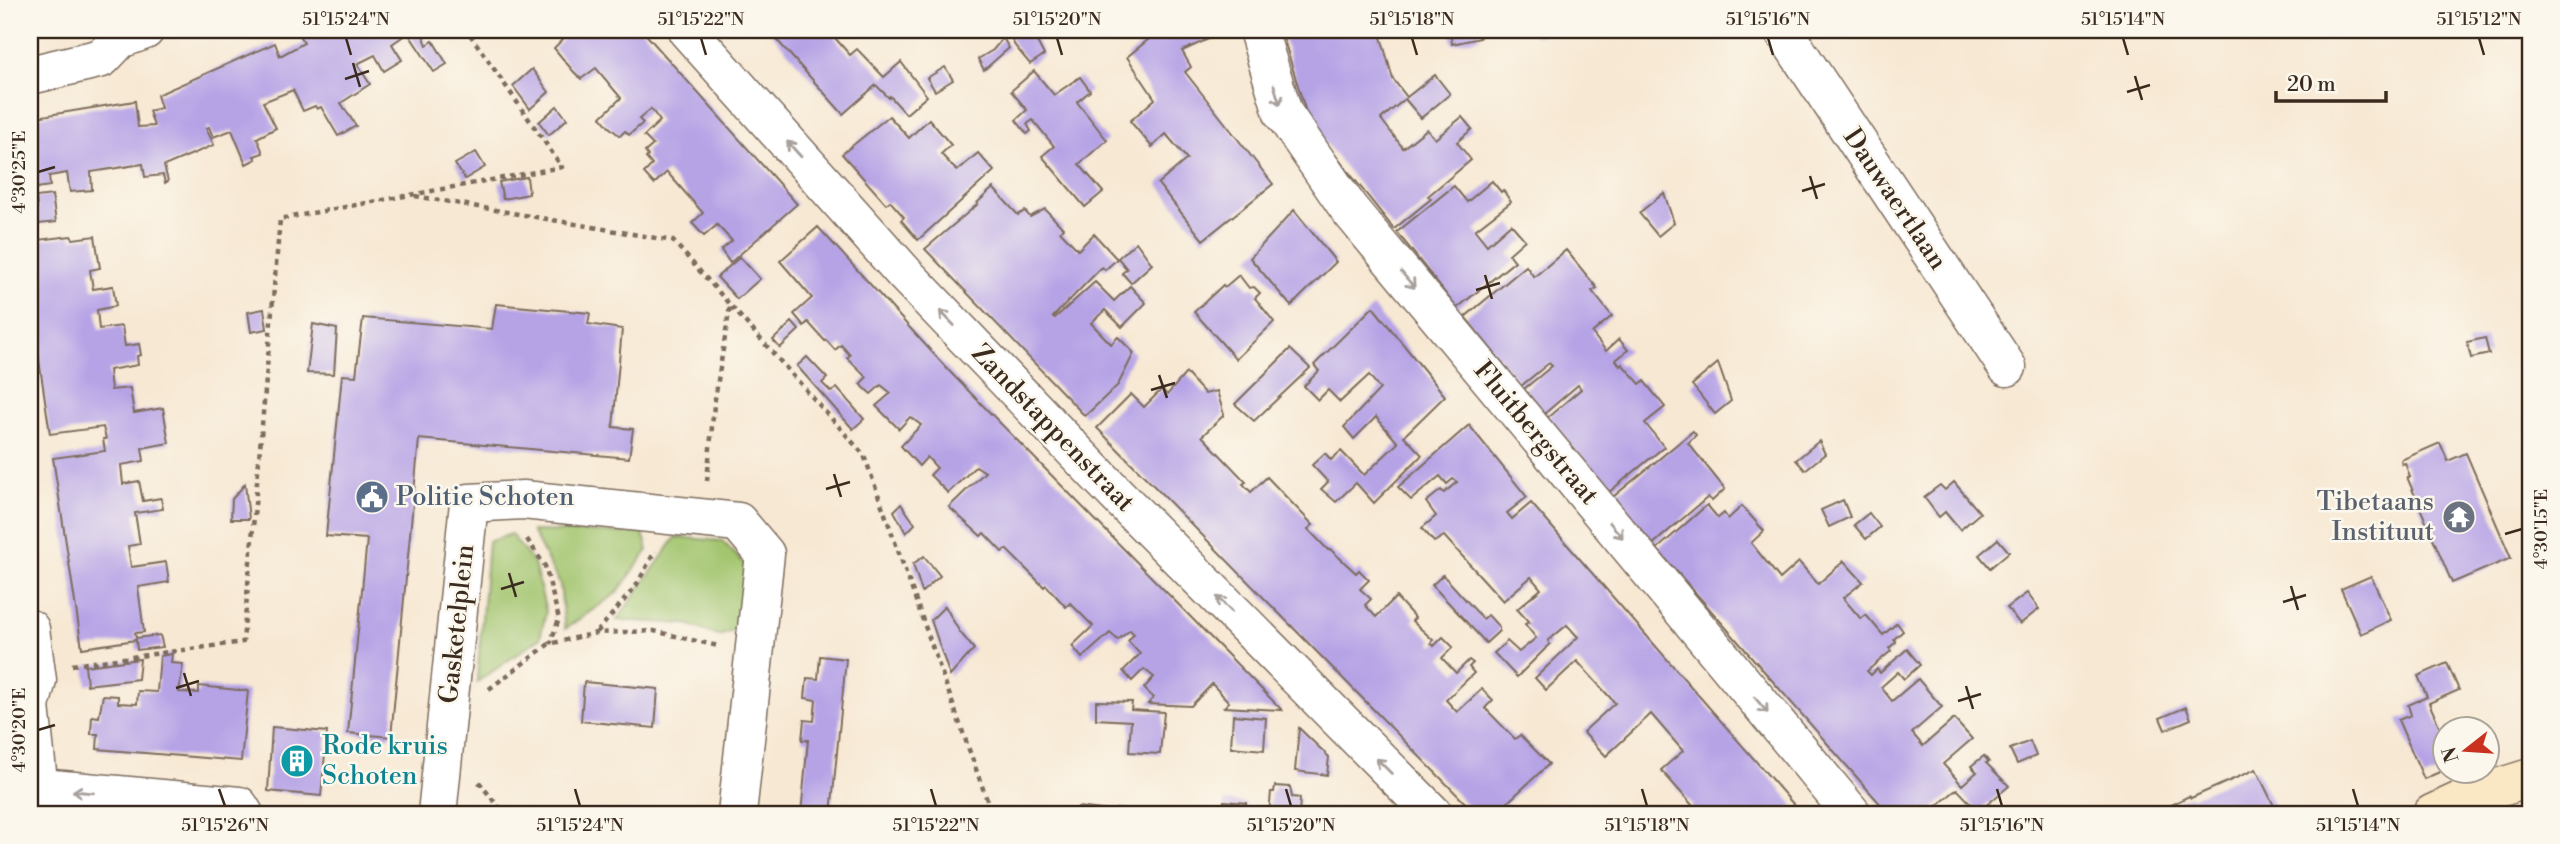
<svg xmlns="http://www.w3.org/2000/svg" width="2560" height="844" font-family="'Libre Bodoni',serif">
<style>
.green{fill:#a2c56e;stroke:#6e7846;stroke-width:2}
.building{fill:#b6a3e6}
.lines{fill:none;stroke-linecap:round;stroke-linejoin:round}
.street-casing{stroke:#7d6c5d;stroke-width:41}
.secondary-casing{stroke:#7d6c5d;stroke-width:41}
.path{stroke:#7d6c5d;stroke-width:4.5;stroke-dasharray:5 5;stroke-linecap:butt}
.street{stroke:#fff;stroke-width:38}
.secondary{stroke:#fae7c3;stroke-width:38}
.oneway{stroke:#a79f9a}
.ticks{fill:none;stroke:#3b2a1e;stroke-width:2.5}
.labels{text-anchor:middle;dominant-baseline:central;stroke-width:5;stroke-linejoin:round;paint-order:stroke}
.street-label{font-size:26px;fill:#3b2a1e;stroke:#fbf7ec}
.service-label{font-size:26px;fill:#4e5e75;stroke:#fbf7ec;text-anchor:start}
.worship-label{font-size:26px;fill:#5b616d;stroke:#fbf7ec;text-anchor:end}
.culture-label{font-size:26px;fill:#0d838f;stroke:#fbf7ec;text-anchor:start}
.neatline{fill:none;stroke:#3b2a1e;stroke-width:2.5}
.ticks-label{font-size:18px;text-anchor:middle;fill:#3b2a1e}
</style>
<rect width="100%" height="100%" fill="#fbf7ec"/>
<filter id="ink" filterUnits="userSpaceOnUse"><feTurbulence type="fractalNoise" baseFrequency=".0143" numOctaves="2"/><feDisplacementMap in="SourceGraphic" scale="14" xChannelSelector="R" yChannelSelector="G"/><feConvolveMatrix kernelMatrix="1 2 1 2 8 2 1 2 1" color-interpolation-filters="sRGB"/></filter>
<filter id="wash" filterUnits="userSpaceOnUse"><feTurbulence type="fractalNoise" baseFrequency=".00686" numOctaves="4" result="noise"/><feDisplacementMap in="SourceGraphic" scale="28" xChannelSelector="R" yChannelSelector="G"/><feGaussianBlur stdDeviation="1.57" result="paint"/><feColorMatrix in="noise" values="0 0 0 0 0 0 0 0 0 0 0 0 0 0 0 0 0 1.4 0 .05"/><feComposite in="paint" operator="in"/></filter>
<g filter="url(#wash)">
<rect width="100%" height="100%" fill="#f7e8d3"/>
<g class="green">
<polygon points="532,531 643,533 648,550 617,593 565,629 560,584"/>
<polygon points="511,534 534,564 546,612 540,638 477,682 488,542"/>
<polygon points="676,537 722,541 746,565 743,627 719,636 687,624 617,620"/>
</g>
<g id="blocks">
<g class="building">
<polygon points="299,30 421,30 427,45 433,41 447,64 434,72 408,33 392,44 402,60 384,71 375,55 357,64 370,84 341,103 356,126 338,136 321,107 317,109 315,106 303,111 293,90 263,102 276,128 257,138 263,153 254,156 256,159 246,164 232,130 213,137 209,127 206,128 214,145 164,166 168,181 165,183 163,175 145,177 143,164 91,172 92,190 70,192 67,173 49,176 50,186 30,189 30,118 135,101 138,127 154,126 149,111 161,108 157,95 275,43 280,56 304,43 296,31"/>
<polygon points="559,30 642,30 797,204 730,263 721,250 732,241 717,225 704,236 692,223 703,213 667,172 654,184 644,173 652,165 646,158 648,156 645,152 653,145 644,136 660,121 651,109 639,119 643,123 629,135 625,131 620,136 609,127 601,117 621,98 596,68 581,79 573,71 554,48 565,37"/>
<polygon points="768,30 844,30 835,38 850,55 857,49 884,77 901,62 927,96 906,114 890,96 889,98 876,85 843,114"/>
<polygon points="1007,30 1031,30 1044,55 1030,64 1015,46"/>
<polygon points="1160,30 1212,30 1215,36 1182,51 1191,67 1185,72 1273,184 1203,240 1158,184 1187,159 1166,134 1152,147 1130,121 1155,99 1127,57"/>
<polygon points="1281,30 1379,30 1393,79 1407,97 1435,75 1450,94 1421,118 1405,99 1381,119 1403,148 1427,129 1435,139 1462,117 1472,129 1457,142 1471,160 1428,196 1431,199 1394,229 1309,122"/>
<polygon points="1450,30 1478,30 1480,38 1452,44"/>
<polygon points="1534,30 1559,30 1559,31 1535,36"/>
<polygon points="1003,38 1009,48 984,70 978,59 993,50"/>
<polygon points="945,67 953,80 935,91 927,78"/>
<polygon points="532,69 549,92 530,109 513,86"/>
<polygon points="1034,71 1054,95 1080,77 1090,91 1077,102 1107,140 1079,164 1103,192 1085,207 1042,156 1054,146 1033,120 1027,124 1031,131 1027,134 1016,120 1027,110 1011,91"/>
<polygon points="557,106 567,119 549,135 539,122"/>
<polygon points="889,116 909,138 929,119 951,145 941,154 957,171 978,153 994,171 918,240 901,220 904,217 890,201 886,204 842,154"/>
<polygon points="476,152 485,167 465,179 455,164"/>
<polygon points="527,177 529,194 503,199 499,182"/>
<polygon points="1492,181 1501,192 1503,190 1511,202 1475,230 1487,245 1511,224 1525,240 1509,254 1515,261 1457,308 1397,232 1454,186 1467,202"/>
<polygon points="993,188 1018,215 1025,211 1030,217 1045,209 1063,228 1060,231 1078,250 1094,234 1117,259 1105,270 1102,267 1053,317 1055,318 1095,282 1114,301 1130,286 1146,303 1122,327 1105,310 1091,323 1111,344 1118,337 1134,353 1118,385 1085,416 925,249 978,204 977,203"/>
<polygon points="1664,193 1674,223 1658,236 1639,213"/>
<polygon points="52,195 56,222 30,225 30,209 37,208 36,197"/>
<polygon points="1294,210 1336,262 1291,306 1250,258"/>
<polygon points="818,227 951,373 1282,710 1224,707 1229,702 1212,684 1191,706 1148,704 1153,698 1144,688 1154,677 1144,669 1132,681 1123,671 1140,654 1128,641 1134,634 1130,630 1118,640 1110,633 1082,658 1072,646 1093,626 1070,603 1066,607 1046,585 1044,587 1006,549 1002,552 984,533 981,536 949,507 985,472 976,466 948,493 930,475 937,468 927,457 919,466 901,446 921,425 910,417 899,429 876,406 891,393 881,385 871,394 860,384 867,377 847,358 850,355 841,345 835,350 826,340 825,341 808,322 804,326 794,314 812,298 780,261"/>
<polygon points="71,236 73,239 95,236 100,268 90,270 93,289 113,286 116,306 97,310 99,329 122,326 125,346 139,344 141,355 137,356 138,365 109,370 111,390 130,388 134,413 163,408 169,443 142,448 144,461 121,465 123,484 139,481 143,501 161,498 163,509 135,513 140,544 128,546 131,567 166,562 169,582 138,587 144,632 135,633 136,638 160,635 163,647 137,650 136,640 82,648 53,458 105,451 103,439 106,439 103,427 50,434 30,299 30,241"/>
<polygon points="1136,242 1152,264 1131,283 1122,273 1127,269 1118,258"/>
<polygon points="1566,250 1597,288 1592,291 1612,316 1592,333 1606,351 1619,339 1628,350 1616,360 1620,366 1622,364 1640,384 1644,381 1665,407 1645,423 1664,447 1609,492 1547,418 1581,389 1578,385 1544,414 1524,389 1552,366 1549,363 1521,386 1465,317 1526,266 1534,277"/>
<polygon points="740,257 760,279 737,299 717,277"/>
<polygon points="1239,275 1249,288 1254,287 1260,293 1255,298 1274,322 1236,359 1194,312 1223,285 1225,287"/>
<polygon points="496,304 590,313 588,324 622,329 613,427 633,429 629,458 419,439 391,737 348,733 367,539 326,536 342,375 356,376 363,318 492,329"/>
<polygon points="1373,307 1445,396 1404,436 1422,455 1374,503 1356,483 1336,502 1321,489 1328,482 1312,465 1325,453 1331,460 1341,451 1364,475 1398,443 1376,417 1354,439 1344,427 1380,389 1369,375 1340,402 1328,390 1318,400 1304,386 1319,371 1314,365"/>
<polygon points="264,309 267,329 251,332 248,312"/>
<polygon points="792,322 799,330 780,348 773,340"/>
<polygon points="313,324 337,329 334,374 307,373"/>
<polygon points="2485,338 2489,354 2471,358 2467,342"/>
<polygon points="1290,349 1310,368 1254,421 1235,404"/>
<polygon points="807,357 827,378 822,383 831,392 837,388 864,419 853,429 797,366"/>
<polygon points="1718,363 1731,401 1715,414 1692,385"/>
<polygon points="1186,373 1205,394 1217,391 1224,415 1202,436 1246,482 1243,484 1251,492 1267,477 1313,525 1308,529 1328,550 1330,549 1356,573 1359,570 1369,580 1360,589 1371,599 1365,605 1376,617 1396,597 1415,618 1412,621 1433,640 1431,643 1434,646 1443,637 1453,647 1442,658 1456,673 1469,660 1473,663 1469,667 1474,673 1446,700 1457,712 1482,689 1493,700 1485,708 1515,739 1520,735 1549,764 1495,814 1476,814 1097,428 1131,394 1144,407 1162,389 1167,395"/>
<polygon points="1469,425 1527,497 1507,513 1512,519 1531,503 1794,805 1783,814 1684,814 1693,806 1661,770 1683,751 1651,714 1606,756 1583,732 1615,703 1577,661 1546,690 1535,678 1578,637 1567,625 1548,641 1550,644 1517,677 1494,653 1507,641 1519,652 1536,638 1525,624 1529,622 1517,609 1541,589 1531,577 1503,601 1444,536 1434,542 1422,528 1436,516 1426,502 1441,490 1444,493 1457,482 1453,479 1447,484 1440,476 1411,500 1398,487"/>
<polygon points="1693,431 1696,435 1688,443 1725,489 1712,501 1708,497 1653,544 1613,497"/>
<polygon points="1819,441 1825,454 1805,470 1796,460"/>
<polygon points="2440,443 2448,461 2466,453 2511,558 2452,583 2407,477 2410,477 2405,463 2402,464 2401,460"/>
<polygon points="1954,482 1980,513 1960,530 1945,512 1939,517 1924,497 1940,485 1945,490"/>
<polygon points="245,484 249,519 231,519 232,499"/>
<polygon points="1843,500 1850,517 1829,527 1821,510"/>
<polygon points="901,504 915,524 906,533 894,511"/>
<polygon points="1707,505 1718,518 1724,513 1728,519 1742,506 1764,531 1751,543 1780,579 1799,562 1818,584 1844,561 1863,582 1843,598 1861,619 1866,615 1883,635 1897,623 1903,631 1894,639 1896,642 1889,648 1891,651 1867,671 1871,675 1877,669 1880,673 1907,649 1920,665 1904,679 1898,672 1881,687 1892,701 1918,679 1942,707 1912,733 1923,746 1954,719 1972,739 1943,764 1962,785 1977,772 1971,766 1984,756 1989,762 1986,763 2009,786 1983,808 1988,814 1977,814 1979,812 1957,789 1927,814 1889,814 1657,549"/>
<polygon points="1869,513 1880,527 1866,539 1854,525"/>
<polygon points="1998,539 2009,552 1990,568 1979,555"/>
<polygon points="924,556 940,576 922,592 913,564"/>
<polygon points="1443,575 1483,619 1488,615 1499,627 1499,631 1486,643 1432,585"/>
<polygon points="2371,576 2391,620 2361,634 2341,589"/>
<polygon points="2027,593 2039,609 2020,624 2007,608"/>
<polygon points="945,606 959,631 974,649 950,676 931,620"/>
<polygon points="172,654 171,663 183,664 179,692 199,693 199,686 248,691 241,761 97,749 98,734 91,734 92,716 99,717 103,695 118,696 118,703 137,704 138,691 157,692 160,656"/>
<polygon points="820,656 846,659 831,814 801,814 808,740 802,740 804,720 814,721 816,700 805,698 807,678 818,679"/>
<polygon points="140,659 138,679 87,685 85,666"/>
<polygon points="2447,663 2459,690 2429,703 2444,737 2444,770 2424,779 2398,720 2411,715 2408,705 2427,697 2418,676"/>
<polygon points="584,682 658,689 655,728 581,721"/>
<polygon points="1096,701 1132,702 1131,710 1164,712 1160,754 1129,752 1131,721 1096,719"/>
<polygon points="2186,707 2191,719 2165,730 2160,718"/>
<polygon points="1233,715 1266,718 1264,750 1231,747"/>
<polygon points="272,727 327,732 321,796 268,791"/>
<polygon points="1299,728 1329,757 1327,775 1295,771"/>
<polygon points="2030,741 2036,756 2017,764 2010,749"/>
<polygon points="2256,769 2278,814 2153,814 2189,796 2191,798"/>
<polygon points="1275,786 1290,787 1292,797 1300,798 1299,814 1269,814 1271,792 1274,792"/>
<polygon points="1224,801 1246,803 1246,814 1223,814"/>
<polygon points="1078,807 1116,812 1116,809 1126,810 1126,814 1077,814"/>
</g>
</g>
</g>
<g filter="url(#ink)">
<use href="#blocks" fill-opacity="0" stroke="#7d6c5d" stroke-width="2"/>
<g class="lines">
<defs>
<g id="street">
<polyline points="687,30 904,273 1115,493 1433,814"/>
<polyline points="1258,30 1283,113 1349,209 1852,814"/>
<polyline points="1783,30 2007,367"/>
<polyline points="30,75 102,58 120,39 145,30"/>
<polyline points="30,629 37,680 30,706 41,810"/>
<polyline points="30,787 239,806 244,814"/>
<polyline points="437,814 469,503 523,500 738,522 765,554 737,814"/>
</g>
<polyline id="secondary" points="2432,814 2469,797 2530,778"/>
</defs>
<use href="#street" class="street-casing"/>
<use href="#secondary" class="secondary-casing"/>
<g class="path">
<polyline points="415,196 673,241 864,455 992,814"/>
<polyline points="707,481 714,405 730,306"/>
<polyline points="527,539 545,566 559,619 550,644"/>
<polyline points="597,632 636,586 655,551"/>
<polyline points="72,665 243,642 280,219 562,167 467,30"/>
<polyline points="489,689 549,644 596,633 654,631 718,646"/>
<polyline points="479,782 504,814"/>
</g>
<use href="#street" class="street"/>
<use href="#secondary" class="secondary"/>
</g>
<defs><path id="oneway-shaft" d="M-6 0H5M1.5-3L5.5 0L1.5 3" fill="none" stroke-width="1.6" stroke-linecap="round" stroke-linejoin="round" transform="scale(1.75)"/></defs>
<g class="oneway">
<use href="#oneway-shaft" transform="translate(1277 95) rotate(73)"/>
<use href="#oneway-shaft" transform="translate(794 149) rotate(-132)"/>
<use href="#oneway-shaft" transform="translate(1408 280) rotate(50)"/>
<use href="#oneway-shaft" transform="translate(947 318) rotate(-134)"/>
<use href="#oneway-shaft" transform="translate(1616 530) rotate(50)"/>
<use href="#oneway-shaft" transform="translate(1224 604) rotate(-135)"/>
<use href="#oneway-shaft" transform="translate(1761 705) rotate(50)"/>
<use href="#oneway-shaft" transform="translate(1384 766) rotate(-135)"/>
<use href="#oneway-shaft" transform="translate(83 792) rotate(-175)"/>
</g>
</g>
<path class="ticks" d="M346 38 351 55M701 38 706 55M1057 38 1062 55M1412 38 1417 55M1768 38 1773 55M2123 38 2128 55M2479 38 2484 55M353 63 360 87M2135 76 2142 100M345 79 369 71M2127 92 2150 85M38 172 55 167M1810 176 1817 199M1802 191 1825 184M1485 275 1492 299M1476 290 1500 283M1159 375 1167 398M1151 390 1175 383M834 474 841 497M826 489 850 482M2505 534 2522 529M509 573 516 597M2291 586 2298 610M501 589 524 582M2283 602 2306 595M184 673 191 696M1966 686 1973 709M176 688 199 681M1958 701 1981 694M38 730 55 725M219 789 225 806M575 789 580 806M931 789 936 806M1286 789 1291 806M1642 789 1647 806M1997 789 2002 806M2353 789 2358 806"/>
<defs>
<symbol id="civic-disc" viewBox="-11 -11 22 22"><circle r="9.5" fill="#5c6f8a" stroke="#fbf7ec"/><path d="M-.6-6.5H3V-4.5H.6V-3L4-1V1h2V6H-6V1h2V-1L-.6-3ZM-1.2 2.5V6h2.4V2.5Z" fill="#fff"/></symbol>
<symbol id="temple-disc" viewBox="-11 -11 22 22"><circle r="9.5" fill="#6b7280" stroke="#fbf7ec"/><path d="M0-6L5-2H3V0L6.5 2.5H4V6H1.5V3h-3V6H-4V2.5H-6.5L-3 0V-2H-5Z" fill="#fff"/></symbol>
<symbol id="building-disc" viewBox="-11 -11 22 22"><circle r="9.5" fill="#0f9aa8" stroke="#fbf7ec"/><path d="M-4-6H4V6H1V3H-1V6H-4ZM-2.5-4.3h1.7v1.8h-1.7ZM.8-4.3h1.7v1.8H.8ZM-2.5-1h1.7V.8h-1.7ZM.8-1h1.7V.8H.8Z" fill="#fff"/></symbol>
</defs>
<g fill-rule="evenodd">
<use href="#civic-disc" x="353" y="478" width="38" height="38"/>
<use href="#temple-disc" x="2440" y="498" width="38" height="38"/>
<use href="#building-disc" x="278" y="742" width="38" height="38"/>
</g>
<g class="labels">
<g class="street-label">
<text transform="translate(1895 199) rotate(56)">Dauwaertlaan</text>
<text transform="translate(1053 428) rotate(46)">Zandstappenstraat</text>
<text transform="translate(1536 433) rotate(50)">Fluitbergstraat</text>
<text transform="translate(457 624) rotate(-84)">Gasketelplein</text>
</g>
<g class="service-label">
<text x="396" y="497">Politie Schoten</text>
</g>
<g class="worship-label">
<text x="2434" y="502">Tibetaans<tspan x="2434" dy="30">Instituut</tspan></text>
</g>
<g class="culture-label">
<text x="322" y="746">Rode kruis<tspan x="322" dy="30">Schoten</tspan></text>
</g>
</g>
<rect width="2560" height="844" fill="none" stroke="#fbf7ec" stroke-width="77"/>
<g transform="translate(2466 750) rotate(253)"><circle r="33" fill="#fbf7ec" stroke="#aea59a" stroke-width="2"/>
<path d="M0-5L12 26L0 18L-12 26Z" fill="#c8321e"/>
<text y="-10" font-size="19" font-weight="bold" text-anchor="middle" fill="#3b2a1e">N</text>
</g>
<path d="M2276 91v10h110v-10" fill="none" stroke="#3b2a1e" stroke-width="3.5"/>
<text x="2287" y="91" font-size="21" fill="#3b2a1e" stroke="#fbf7ec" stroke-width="5" paint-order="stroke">20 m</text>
<rect x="38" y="38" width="2484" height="768" class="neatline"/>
<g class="ticks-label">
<text x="346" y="25">51°15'24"N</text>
<text x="701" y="25">51°15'22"N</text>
<text x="1057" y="25">51°15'20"N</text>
<text x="1412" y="25">51°15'18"N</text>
<text x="1768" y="25">51°15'16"N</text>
<text x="2123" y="25">51°15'14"N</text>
<text x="2479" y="25">51°15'12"N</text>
<text transform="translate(19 172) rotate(-90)" y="6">4°30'25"E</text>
<text transform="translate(2541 529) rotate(-90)" y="6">4°30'15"E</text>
<text transform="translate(19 730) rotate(-90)" y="6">4°30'20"E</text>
<text x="225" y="831">51°15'26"N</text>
<text x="580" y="831">51°15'24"N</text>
<text x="936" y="831">51°15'22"N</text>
<text x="1291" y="831">51°15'20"N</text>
<text x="1647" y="831">51°15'18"N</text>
<text x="2002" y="831">51°15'16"N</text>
<text x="2358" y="831">51°15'14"N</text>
</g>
</svg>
